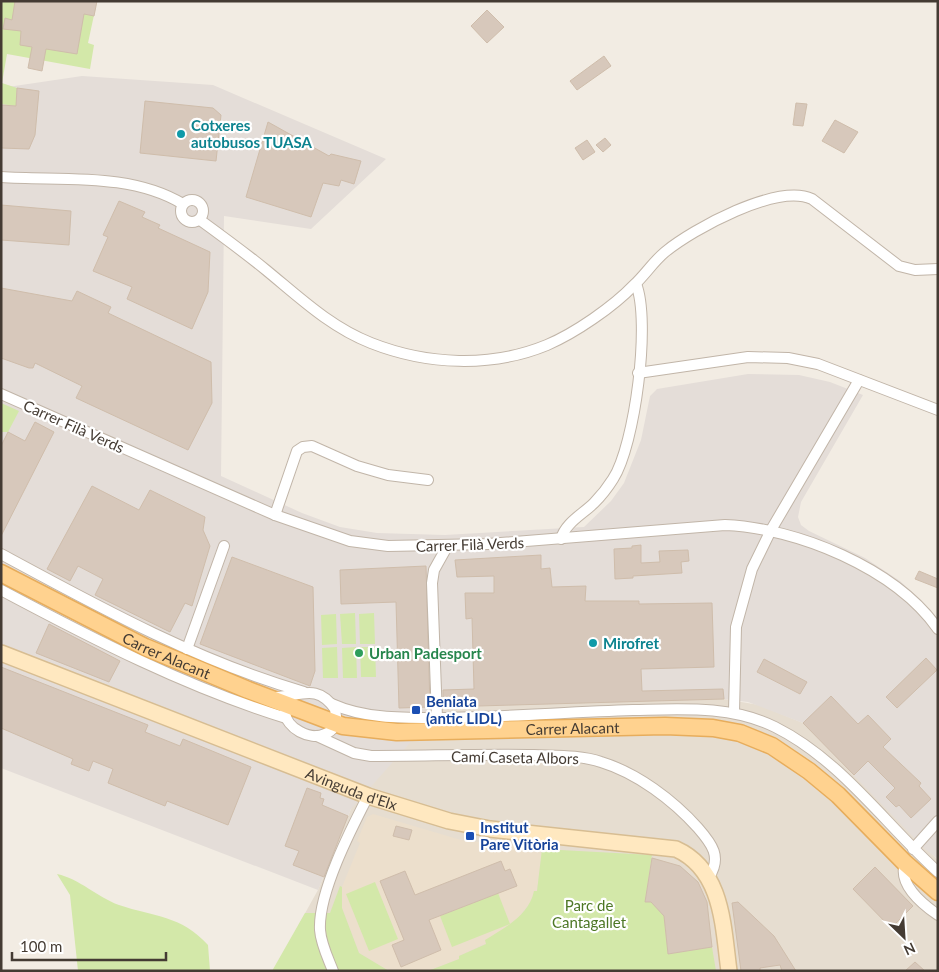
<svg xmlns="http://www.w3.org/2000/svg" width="939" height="972" font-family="Lato,sans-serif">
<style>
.residential{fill:#e6ddd0}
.industrial{fill:#e4ddd8}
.education{fill:#ecdfcc}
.green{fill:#d3e8a9}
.building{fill:#d7c8bb;stroke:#cfbdab}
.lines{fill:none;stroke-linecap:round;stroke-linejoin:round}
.street-casing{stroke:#c1b5a8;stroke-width:12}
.secondary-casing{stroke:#d7bd92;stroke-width:18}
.primary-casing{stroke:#e7ad5c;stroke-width:19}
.street{stroke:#fff;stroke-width:10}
.secondary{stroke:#ffe8c0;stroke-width:15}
.primary{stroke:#ffd28f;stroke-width:16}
.culture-dot{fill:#0f9aa8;stroke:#fff;stroke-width:2}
.leisure-dot{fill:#2e9e5b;stroke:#fff;stroke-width:2}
.transit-dot{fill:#1a4fb4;stroke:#fff;stroke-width:2}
.labels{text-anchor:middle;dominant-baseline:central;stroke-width:4.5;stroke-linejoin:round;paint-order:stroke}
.culture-label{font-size:15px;font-weight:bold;fill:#0d838f;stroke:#fff;text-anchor:start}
.street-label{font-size:15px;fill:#443b33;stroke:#fff}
.leisure-label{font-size:15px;font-weight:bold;fill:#27864d;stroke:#fff;text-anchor:start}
.transit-label{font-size:15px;font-weight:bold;fill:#164399;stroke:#fff;text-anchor:start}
.park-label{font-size:15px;fill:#4d7725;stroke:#fff}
</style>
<rect width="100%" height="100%" fill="#f2ece3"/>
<polygon class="residential" points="724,699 759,705 803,723 938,860 938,971 287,971 299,924 318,890 351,809 399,708"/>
<polygon class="industrial" points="82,76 213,85 386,159 311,229 224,216 221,476 302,513 340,527 377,533 445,535 584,527 611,501 624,483 641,440 650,396 657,389 748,374 799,375 830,382 863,395 801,502 798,517 801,525 809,531 865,558 900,581 922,601 938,619 938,859 926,850 803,723 748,702 724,699 442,707 351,809 318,890 1,768 1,88"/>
<polygon class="education" points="373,814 461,840 542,849 537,891 534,891 533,899 515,922 486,940 487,943 459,956 459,959 428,971 389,971 359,953 342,908 342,887 360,843 357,841 367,817"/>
<g class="green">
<polygon points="1,1 97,1 88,43 94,45 90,69 7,54 2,83 17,88 16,106 1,104"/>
<polygon points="1,403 19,411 8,432 1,432"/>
<polygon points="355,613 356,644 342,644 340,614"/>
<polygon points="374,613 375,644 360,644 359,614"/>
<polygon points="336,614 337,644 322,645 321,615"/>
<polygon points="337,647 338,678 323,678 322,648"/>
<polygon points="356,647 357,678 343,678 342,648"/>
<polygon points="360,647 375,647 376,677 361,677"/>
<path d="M542 849 652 855 645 902H651L664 916 668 954 712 947 716 971H428L459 959V956L486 944 485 940C505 928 529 915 534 891H537Z"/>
<path d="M57 874C80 879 97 897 119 905 154 917 181 915 208 945L210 971H78L70 895Z"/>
<polygon points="375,882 398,939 369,951 346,894"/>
<polygon points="340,886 342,887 342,908 359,953 389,971 272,971 305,913 330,913"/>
<polygon points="498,893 510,924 452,947 440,916"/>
</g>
<g class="building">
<polygon points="15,1 97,1 94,16 84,14 77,54 46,49 42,71 28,68 32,47 20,45 21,31 3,29 5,18 12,20"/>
<polygon points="487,10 504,27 487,43 471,26"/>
<polygon points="604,56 611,66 577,90 570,81"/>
<polygon points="17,88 39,91 35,135 29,149 1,148 1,105 16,106"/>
<polygon points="145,101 213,108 221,115 216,161 140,153"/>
<polygon points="796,103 807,104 803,126 793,125"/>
<polygon points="835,120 858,132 844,153 822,141"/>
<polygon points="268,122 329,156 331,154 361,161 354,184 341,180 339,186 323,183 311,217 246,197"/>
<polygon points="605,138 611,145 603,152 596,145"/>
<polygon points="587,140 595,152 583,160 575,148"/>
<polygon points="119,201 145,212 142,217 160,225 158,228 210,252 208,292 192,329 127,299 132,287 93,271 108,237 103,235"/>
<polygon points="1,205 71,211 69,245 1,240"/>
<polygon points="1,288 72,301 77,291 111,307 108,313 211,362 212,403 188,450 76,398 82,386 35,363 33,368 29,368 1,358"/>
<polygon points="35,422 54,432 1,536 1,446 8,432 25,441"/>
<polygon points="92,486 139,510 150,490 205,517 203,530 210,546 192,606 185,603 170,632 95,595 103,579 78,566 70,581 47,569"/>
<polygon points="641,545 641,563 660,562 659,551 688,550 689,561 681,562 682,573 633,576 633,578 615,579 614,549 632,548 632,546"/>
<polygon points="541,555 541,569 550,568 552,587 586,586 585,601 639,601 639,604 712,603 714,667 641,669 642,691 723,689 724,699 443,707 443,690 474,689 472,618 466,619 465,593 494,593 494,576 457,577 455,560"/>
<polygon points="232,557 313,587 315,671 310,686 200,644"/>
<polygon points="426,566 430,707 399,708 396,602 341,604 340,570"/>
<polygon points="919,571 938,579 938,588 915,579"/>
<polygon points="49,624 120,661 109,682 36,653"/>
<polygon points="926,658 937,670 897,708 886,697"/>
<polygon points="764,659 807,682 800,694 757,672"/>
<polygon points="1,667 148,725 145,732 180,746 183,739 251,767 228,825 167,801 165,806 108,783 113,769 93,761 89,771 71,764 73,759 1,728"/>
<polygon points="831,696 858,724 868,715 891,739 883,747 921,783 919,786 931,799 911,818 899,805 896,807 886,797 895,788 868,761 854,775 803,723"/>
<polygon points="307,788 321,793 320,798 324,799 322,805 348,816 324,877 293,865 299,851 285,846"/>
<polygon points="396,826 412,830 409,840 393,836"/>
<polygon points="652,858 680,866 698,882 707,902 712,947 668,954 664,916 651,902 645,902"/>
<polygon points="501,861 505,871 510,869 517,886 429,920 441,950 401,967 392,945 404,940 380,881 405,871 415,895"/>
<polygon points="875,867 913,906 891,928 853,889"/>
<polygon points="738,902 774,936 796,971 782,971 780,965 760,968 760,971 741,971 732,903"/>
<polygon points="915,962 925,971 905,971"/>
</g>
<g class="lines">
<defs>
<g id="street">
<path d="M1 177C62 181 130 172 183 204"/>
<circle cx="192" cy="211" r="11"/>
<path d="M200 220C222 236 244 252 266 270 299 297 330 327 371 343 427 365 491 368 547 345 575 333 613 307 634 285 645 275 653 262 665 252 693 229 777 183 812 199L899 266 915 270 938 269"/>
<polyline points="638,373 748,357 788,358 818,364 938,410"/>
<path d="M1 394 275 515 350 541 388 546 488 544 725 525C797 528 895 568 938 629"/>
<polyline points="275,515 297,451 303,447 312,446 357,466 388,475 428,480"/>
<path d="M561 539C565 523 583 514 594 503 601 496 608 487 613 479 635 445 651 321 636 284"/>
<path d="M1 554C99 607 197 661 304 692"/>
<path d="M1 590C93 639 186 687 286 718"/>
<polyline points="187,649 224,546"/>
<path d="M276 697C301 696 317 683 335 709L337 724C334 728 331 732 325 734 310 741 286 728 285 712"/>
<path d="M332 704C365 719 404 718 440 718 505 717 569 712 633 710 681 709 731 705 775 727 841 760 884 823 938 872"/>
<polyline points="734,712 736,627 752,569 771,530 859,380"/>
<polyline points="437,718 432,583 434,570 448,545"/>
<path d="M317 736 354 753 371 756C425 756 479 754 534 755 556 756 580 755 601 762 637 773 673 800 698 828 712 844 722 857 709 877"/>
<polyline points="913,849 938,821"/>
<path d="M905 863C898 884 922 904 938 915"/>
<path d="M333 971C328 958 321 944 320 930 318 893 351 829 368 796"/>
</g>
<g id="secondary">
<path id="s1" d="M1 653 368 796 449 821 490 829 676 849C723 870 723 927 729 971"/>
</g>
<g id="primary">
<path id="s2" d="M1 573 145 647 248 690 343 726 397 732 665 726 713 728 740 733 772 746 809 771 838 795 905 863 938 892"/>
</g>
</defs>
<use href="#street" class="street-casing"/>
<use href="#secondary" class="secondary-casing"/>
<use href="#primary" class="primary-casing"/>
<use href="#street" class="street"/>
<use href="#secondary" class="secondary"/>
<use href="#primary" class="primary"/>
</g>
<g class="culture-dot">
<circle cx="181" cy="134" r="5"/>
<circle cx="593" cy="643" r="5"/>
</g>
<circle class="leisure-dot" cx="359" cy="653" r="5"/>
<g class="transit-dot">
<rect x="411" y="705" width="10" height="10" rx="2.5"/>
<rect x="465" y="831" width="10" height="10" rx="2.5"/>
</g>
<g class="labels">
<g class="culture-label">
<text x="191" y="125">Cotxeres<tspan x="191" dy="17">autobusos TUASA</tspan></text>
<text x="603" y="643">Mirofret</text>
</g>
<g class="street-label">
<text transform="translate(74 426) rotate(24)">Carrer Filà Verds</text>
<text transform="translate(470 544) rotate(-2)">Carrer Filà Verds</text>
<text stroke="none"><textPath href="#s2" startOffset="185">Carrer Alacant</textPath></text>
<text stroke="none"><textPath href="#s2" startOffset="605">Carrer Alacant</textPath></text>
<text transform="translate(515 757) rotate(1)">Camí Caseta Albors</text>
<text stroke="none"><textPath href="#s1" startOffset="376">Avinguda d'Elx</textPath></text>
</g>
<g class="leisure-label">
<text x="369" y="653">Urban Padesport</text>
</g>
<g class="transit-label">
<text x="426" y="701">Beniata<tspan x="426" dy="17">(antic LIDL)</tspan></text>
<text x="480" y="827">Institut<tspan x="480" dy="17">Pare Vitòria</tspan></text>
</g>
<g class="park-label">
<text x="589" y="905">Parc de<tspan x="589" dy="17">Cantagallet</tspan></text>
</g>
</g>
<rect width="939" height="972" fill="none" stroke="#443b33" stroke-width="5"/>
<g transform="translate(904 937) rotate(155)" stroke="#ffffff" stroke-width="4" paint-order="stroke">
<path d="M0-4L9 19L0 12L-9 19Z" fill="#443b33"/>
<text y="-8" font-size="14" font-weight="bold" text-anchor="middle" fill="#443b33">N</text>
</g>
<path d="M12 952v8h154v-8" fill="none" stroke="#443b33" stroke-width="2.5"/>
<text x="20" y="952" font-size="15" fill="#443b33" stroke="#ffffff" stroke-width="4" paint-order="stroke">100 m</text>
</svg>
